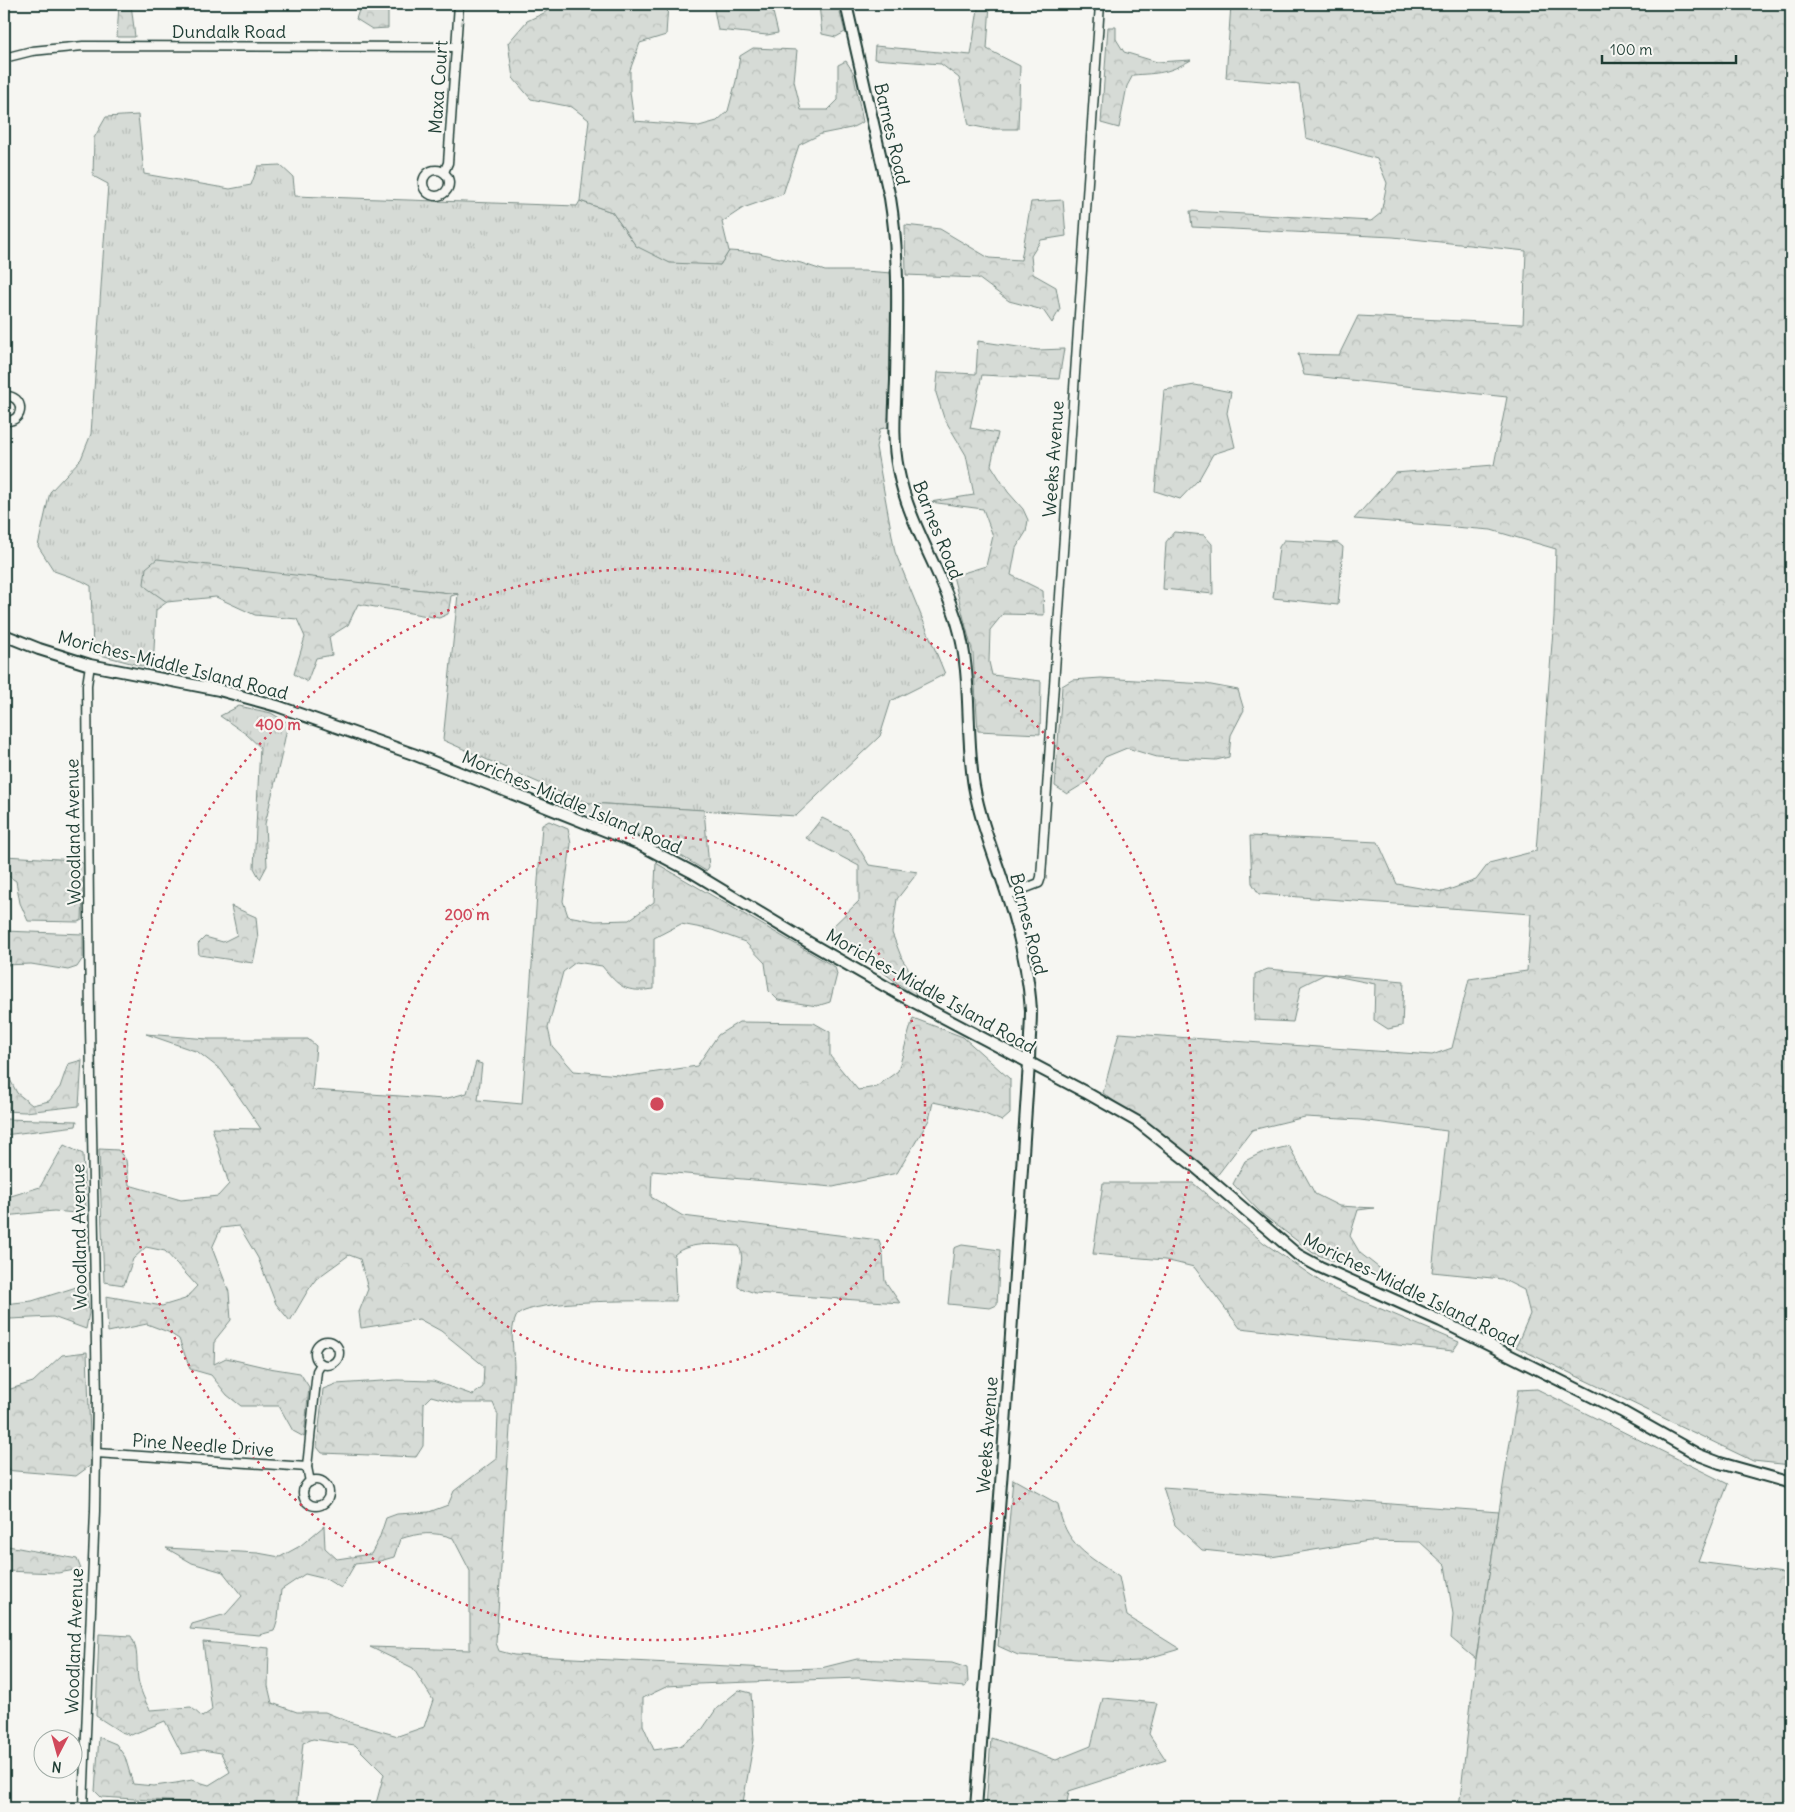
<svg xmlns="http://www.w3.org/2000/svg" width="1795" height="1812" font-family="Delius,sans-serif">
<style>
.grass{fill:url(#grass-tufts);stroke:#7a8c85}
.forest{fill:url(#forest-crowns);stroke:#7a8c85}
.lines{fill:none;stroke-linecap:round;stroke-linejoin:round}
.street-casing{stroke:#1f3d34;stroke-width:11}
.secondary-casing{stroke:#1f3d34;stroke-width:14}
.street{stroke:#f6f6f2;stroke-width:8}
.secondary{stroke:#f6f6f2;stroke-width:10}
.ring{fill:none;stroke:#d1495b;stroke-width:2.5;stroke-dasharray:2.5 5}
.labels{text-anchor:middle;dominant-baseline:central;stroke-width:4.5;stroke-linejoin:round;paint-order:stroke}
.street-label{font-size:18px;fill:#1f3d34;stroke:#f6f6f2}
.centre{fill:#d1495b;stroke:#f6f6f2;stroke-width:2.5}
.ring-label{font-size:15px;text-anchor:middle;font-weight:bold;fill:#d1495b;stroke:#f6f6f2;stroke-width:4.5;stroke-linejoin:round;paint-order:stroke}
</style>
<defs>
<pattern id="grass-tufts" width="24" height="20" patternUnits="userSpaceOnUse" patternTransform="scale(1.25)"><rect width="24" height="20" fill="#d6dbd6"/><path d="M3 7l-1-3M5 7V3M7 7l1-3M15 17l-1-3M17 17v-4M19 17l1-3" fill="none" stroke="#b7bdb8"/></pattern>
<pattern id="forest-crowns" width="20" height="18" patternUnits="userSpaceOnUse" patternTransform="scale(1.25)"><rect width="20" height="18" fill="#d6dbd6"/><path d="M2 6a3 3 0 1 1 6 0M12 15a3 3 0 1 1 6 0" fill="none" stroke="#b7bdb8"/></pattern>
</defs>
<rect width="100%" height="100%" fill="#f6f6f2"/>
<filter id="ink" filterUnits="userSpaceOnUse"><feTurbulence type="fractalNoise" baseFrequency=".02" numOctaves="2"/><feDisplacementMap in="SourceGraphic" scale="10" xChannelSelector="R" yChannelSelector="G"/><feConvolveMatrix kernelMatrix="1 2 1 2 8 2 1 2 1" color-interpolation-filters="sRGB"/></filter>
<g filter="url(#ink)">
<g class="grass">
<path d="M138 115 144 174 230 189 251 185 258 166 280 165 293 177 295 196 577 206 580 201 612 212 636 246 720 265 729 251 759 253 801 263 825 271H864L892 273C889 324 890 376 889 427L880 429 876 447 895 552 945 674 891 701 880 736 796 816 589 803 573 798 443 740 458 594 157 560 167 602 156 610 153 669 93 653 91 586 82 581 54 571 38 546 50 492 81 459 91 434 108 184 93 176 94 138 106 117Z"/>
<polygon points="239,706 271,713 288,723 281,757 265,824 267,866 260,879 254,868 260,747 246,734 220,716"/>
<polygon points="1163,1487 1499,1512 1476,1659 1451,1638 1453,1614 1445,1565 1420,1542 1369,1541 1271,1557 1202,1550 1175,1525"/>
</g>
<g class="forest">
<polygon points="119,4 131,4 135,37 117,37"/>
<polygon points="361,4 388,4 388,28 372,29 356,19"/>
<polygon points="557,4 668,4 666,35 640,43 630,70 630,92 634,121 699,126 717,121 728,111 736,81 740,56 753,48 797,50 794,81 801,110 828,110 838,100 838,65 846,61 853,72 863,122 851,128 821,134 799,145 783,194 743,208 722,222 729,251 720,265 670,263 636,246 612,212 580,201 589,120 572,107 531,99 513,78 508,43 527,21 544,13"/>
<polygon points="713,4 771,4 778,33 767,35 718,30"/>
<polygon points="819,4 838,4 845,32 836,37 822,34"/>
<polygon points="973,4 990,4 987,49 1020,66 1018,129 989,129 969,125 959,78 941,64 874,59 875,46 971,55 978,9"/>
<polygon points="1231,4 1791,4 1791,1465 1753,1461 1516,1347 1530,1314 1524,1290 1502,1279 1432,1272 1447,1131 1360,1120 1305,1117 1252,1130 1216,1177 1103,1093 1119,1033 1432,1055 1452,1048 1469,979 1527,971 1531,914 1259,894 1252,883 1250,836 1378,842 1397,884 1443,892 1476,880 1489,863 1536,851 1554,617 1556,549 1491,530 1354,519 1395,473 1494,465 1507,397 1304,375 1298,354 1339,355 1358,316 1523,324 1526,251 1393,237 1192,227 1190,211 1371,221 1381,213 1387,183 1377,159 1306,138 1299,84 1226,78"/>
<path d="M1108 27H1116V39L1124 52 1157 62 1191 60C1167 74 1159 73 1133 75L1127 86 1119 128 1101 123Z"/>
<polygon points="1063,200 1066,236 1041,240 1031,256 1033,274 1056,287 1060,309 1052,323 1043,310 1009,301 978,278 906,275 905,225 940,229 989,258 1021,260 1031,202"/>
<polygon points="978,341 1038,350 1064,349 1059,379 982,375 970,428 998,433 991,465 1008,492 1023,509 1028,520 1026,532 1016,548 1011,575 1043,591 1044,615 1003,614 990,630 989,662 992,675 1041,681 1040,734 978,731 973,654 953,576 986,566 993,536 983,509 930,502 974,495 966,455 944,418 936,393 938,372 976,374"/>
<polygon points="1195,385 1231,392 1227,413 1235,447 1213,454 1199,479 1180,499 1155,491 1164,390"/>
<polygon points="1174,532 1204,535 1212,544 1213,594 1163,589 1166,542"/>
<polygon points="1284,540 1338,543 1343,547 1338,605 1273,598 1279,547"/>
<polygon points="157,559 458,594 451,596 448,614 439,618 358,604 348,625 329,637 332,655 316,658 307,682 294,674 305,637 297,619 255,615 216,597 167,602 147,588 144,584 146,568"/>
<polygon points="1101,678 1206,684 1238,690 1244,710 1231,735 1229,757 1216,760 1157,757 1127,748 1105,757 1088,781 1067,794 1055,786 1062,686 1072,680"/>
<polygon points="567,795 589,803 704,810 709,867 706,871 683,857 637,834 569,812 564,803"/>
<polygon points="822,818 849,831 869,865 918,872 897,899 892,933 902,959 910,971 916,997 828,931 859,901 859,866 806,838"/>
<path d="M549 821 568 829 571 844 563 901 568 916 595 921 629 920 654 902 656 863 835 967 837 974 830 1002 817 1006 778 1000 769 991 765 963 745 942 712 930 681 924 654 938V989C625 993 619 987 602 966L576 962 563 972 548 1028 552 1046 574 1071 630 1076 697 1066 718 1035 739 1022 814 1023 830 1032V1056L858 1090 876 1087 898 1071 913 1018 963 1037 1010 1079V1114L1002 1121 980 1112 933 1102 929 1120 897 1173 833 1187 652 1171 651 1197 683 1216 879 1240 883 1255 885 1281 900 1303 755 1293 738 1287C737 1269 746 1263 739 1246 718 1245 690 1240 674 1255L676 1301C651 1301 527 1298 516 1317 509 1331 514 1353 514 1367L496 1643 499 1651 514 1655 787 1669 821 1668 857 1659 952 1663 967 1668 968 1682 965 1687 858 1678 697 1684 668 1686 643 1698V1725L654 1750 680 1746 701 1731 717 1708 739 1690 751 1693 754 1740 742 1808H372L377 1800 384 1774 355 1745 313 1739 303 1743 296 1808H282L101 1797 95 1791 99 1737 116 1744 125 1757 133 1784 154 1786 176 1783 192 1780 209 1785 230 1772 221 1753 203 1750 182 1754 165 1721 131 1735 121 1732 96 1716 99 1634 131 1636C139 1649 136 1664 138 1679 140 1690 145 1701 150 1710L191 1707 202 1717 212 1710 203 1642 269 1648 268 1686 272 1703 297 1712H325L352 1723 398 1736 424 1727 433 1700 413 1668 370 1647 470 1650V1571L453 1538C434 1531 418 1533 400 1539L394 1557 380 1561 355 1564 341 1588 326 1579 305 1574 281 1590 278 1618 274 1631 259 1635 190 1629 192 1624 226 1614 242 1596 223 1572 192 1563 166 1548 258 1553 280 1557 300 1546 324 1526 325 1548 337 1559 371 1554 379 1539 386 1518 397 1514 429 1512 448 1505 454 1491 496 1459 498 1415 493 1403H457L431 1396 424 1403 423 1446 416 1457 322 1453 317 1447 323 1389 336 1384 397 1380 433 1381 473 1395 483 1387 484 1366 441 1331 419 1319 361 1328 359 1312 368 1289 360 1259 349 1255 316 1279 307 1292 290 1321 276 1304 258 1258 239 1226 221 1228 212 1248 229 1292 231 1320 215 1340 214 1364 226 1358 269 1368 300 1373 309 1387 304 1437 293 1431 279 1406H241L227 1395 211 1375 190 1369 179 1339 168 1332 147 1324 108 1332 106 1296 162 1306 185 1299 197 1286 165 1251 146 1247 133 1259 124 1285 104 1282 99 1149 118 1150 126 1160 129 1185 181 1200 218 1196 229 1184 212 1128 261 1129 221 1070 198 1052 146 1034 208 1039H308L316 1046 312 1090 444 1099 467 1093 476 1062 482 1064 478 1100 522 1104 542 825Z"/>
<polygon points="4,856 77,860 84,864 82,920 78,922 28,921 20,903 16,881 4,873"/>
<polygon points="231,906 256,917 258,939 253,963 199,955 198,944 205,937 223,942 237,935"/>
<polygon points="4,931 83,934 83,958 77,967 68,970 31,964 4,965"/>
<polygon points="1268,969 1404,981 1402,1026 1388,1029 1374,1020 1375,984 1325,974 1301,986 1293,1022 1254,1020 1255,974"/>
<polygon points="82,1060 79,1106 25,1112 4,1111 4,1068 17,1093 32,1105 49,1101 60,1087 68,1064"/>
<polygon points="4,1119 77,1121 76,1126 4,1135"/>
<polygon points="64,1145 83,1154 86,1210 76,1213 54,1211 4,1216 4,1194 11,1196 40,1187"/>
<polygon points="1289,1146 1315,1194 1339,1206 1374,1208 1358,1210 1350,1236 1360,1253 1406,1289 1313,1253 1262,1214 1233,1184 1245,1161 1261,1153"/>
<polygon points="1103,1183 1193,1183 1264,1243 1327,1286 1459,1342 1453,1351 1240,1328 1194,1267 1165,1260 1093,1254"/>
<polygon points="962,1245 1000,1250 997,1305 990,1308 948,1304 954,1248"/>
<polygon points="86,1284 89,1313 86,1329 53,1317 10,1319 4,1337 4,1304 32,1301"/>
<polygon points="87,1352 91,1465 76,1476 4,1470 4,1391 33,1382 62,1355"/>
<polygon points="1537,1389 1728,1484 1698,1562 1791,1574 1791,1808 1459,1808 1476,1659 1518,1390"/>
<path d="M1013 1479 1058 1504C1065 1545 1087 1555 1119 1577L1127 1616 1180 1649 1138 1661 1122 1662 1018 1655 998 1646Z"/>
<polygon points="4,1542 8,1546 77,1559 81,1569 58,1573 4,1571"/>
<polygon points="1103,1698 1157,1703 1149,1734 1166,1760 1069,1791 1066,1808 986,1808 991,1738 1056,1760 1091,1746"/>
</g>
<g class="lines">
<defs>
<g id="street">
<polyline points="4,58 32,51 83,46 456,47"/>
<circle cx="436" cy="183" r="13"/>
<polyline points="444,172 448,163 459,4"/>
<path d="M4 396C25 394 26 423 4 421"/>
<polyline points="1008,895 1039,883 1041,877 1100,4"/>
<circle cx="327" cy="1353" r="12"/>
<polyline points="96,1453 307,1467"/>
<circle cx="316" cy="1493" r="13"/>
<polyline points="310,1482 307,1467 317,1371 321,1364"/>
<polyline points="83,1808 95,1511 97,1397 90,1026 87,685 90,665"/>
</g>
<g id="secondary">
<path d="M846 4 890 198C900 258 897 319 896 380 895 409 892 440 898 469 908 523 941 570 957 622 973 675 965 732 974 786 982 830 1001 871 1013 914 1022 945 1029 978 1031 1010 1031 1027 1029 1045 1029 1063L1002 1470 976 1808"/>
<polyline points="4,635 39,649 90,665 219,690 277,706 413,754 639,844 692,872 808,942 897,993 1085,1092 1138,1122 1194,1166 1298,1255 1320,1267 1441,1321 1621,1411 1699,1455 1720,1463 1791,1483"/>
</g>
</defs>
<use href="#street" class="street-casing"/>
<use href="#secondary" class="secondary-casing"/>
<use href="#street" class="street"/>
<use href="#secondary" class="secondary"/>
</g>
</g>
<g class="ring">
<circle cx="657" cy="1104" r="268"/>
<circle cx="657" cy="1104" r="536"/>
</g>
<g class="labels">
<g class="street-label">
<text x="229" y="31">Dundalk Road</text>
<text transform="translate(438 87) rotate(-86)">Maxa Court</text>
<text transform="translate(892 134) rotate(77)">Barnes Road</text>
<text transform="translate(1053 459) rotate(-86)">Weeks Avenue</text>
<text transform="translate(938 530) rotate(68)">Barnes Road</text>
<text transform="translate(173 665) rotate(14)">Moriches-Middle Island Road</text>
<text transform="translate(572 802) rotate(23)">Moriches-Middle Island Road</text>
<text transform="translate(73 832) rotate(-91)">Woodland Avenue</text>
<text transform="translate(1029 924) rotate(76)">Barnes Road</text>
<text transform="translate(931 991) rotate(29)">Moriches-Middle Island Road</text>
<text transform="translate(79 1237) rotate(-91)">Woodland Avenue</text>
<text transform="translate(1411 1290) rotate(26)">Moriches-Middle Island Road</text>
<text transform="translate(987 1435) rotate(-86)">Weeks Avenue</text>
<text transform="translate(203 1445) rotate(4)">Pine Needle Drive</text>
<text transform="translate(74 1641) rotate(-88)">Woodland Avenue</text>
</g>
</g>
<circle cx="657" cy="1104" r="8" class="centre"/>
<g class="ring-label">
<text x="278" y="730">400 m</text>
<text x="467" y="920">200 m</text>
</g>
<rect width="1795" height="1812" fill="none" stroke="#f6f6f2" stroke-width="20"/>
<rect x="10" y="10" width="1775" height="1792" fill="none" stroke="#1f3d34" stroke-width="2" filter="url(#ink)"/>
<g transform="translate(58 1754) rotate(186)"><circle r="24" fill="#f6f6f2" stroke="#a0aca6"/>
<path d="M0-4L9 19L0 12L-9 19Z" fill="#d1495b"/>
<text y="-8" font-size="14" font-weight="bold" text-anchor="middle" fill="#1f3d34">N</text>
</g>
<path d="M1602 55v8h134v-8" fill="none" stroke="#1f3d34" stroke-width="2.5"/>
<text x="1610" y="55" font-size="15" fill="#1f3d34" stroke="#f6f6f2" stroke-width="4" paint-order="stroke">100 m</text>
</svg>
